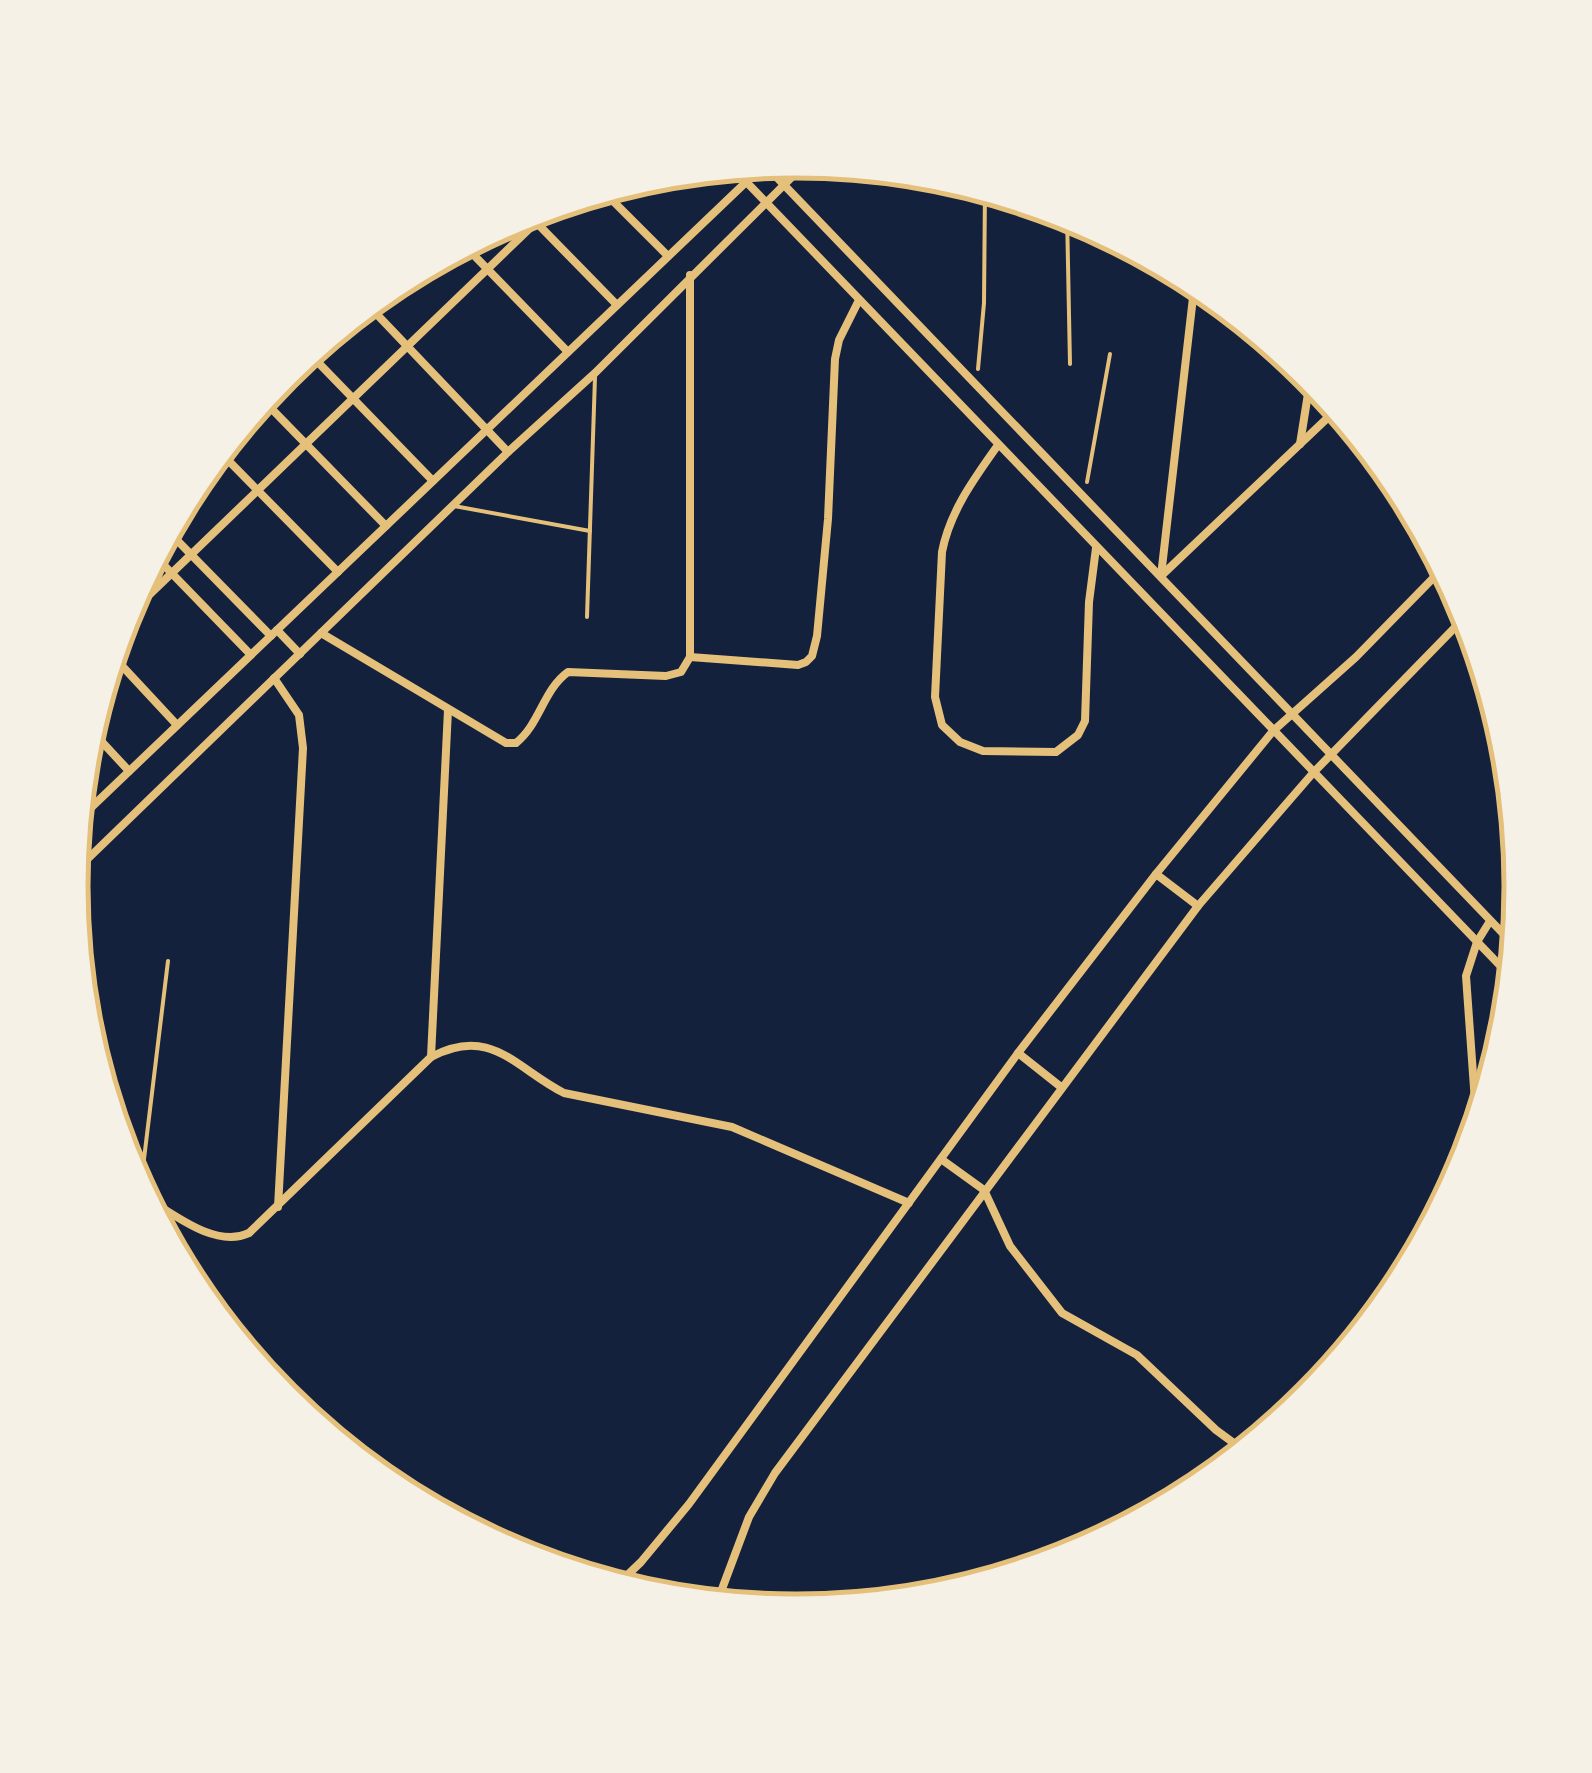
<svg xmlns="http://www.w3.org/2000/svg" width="1592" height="1773" font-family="Quicksand,sans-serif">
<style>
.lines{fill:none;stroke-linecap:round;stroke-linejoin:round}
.path{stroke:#e5c07b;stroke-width:4}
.service{stroke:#e5c07b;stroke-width:4}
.minor{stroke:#e5c07b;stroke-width:8}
.rim{fill:none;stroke:#e5c07b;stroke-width:5}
</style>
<rect width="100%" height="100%" fill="#14213d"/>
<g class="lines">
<g class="path">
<polyline points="1067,214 1070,364"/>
<polyline points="978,369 984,303 985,189"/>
<polyline points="1087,482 1110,354"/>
</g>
<g class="service">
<polyline points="454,506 590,531"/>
<polyline points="587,617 595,377"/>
<polyline points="140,1192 168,961"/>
</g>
<g class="minor">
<polyline points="764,164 1516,947"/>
<polyline points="732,167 1513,979"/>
<polyline points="602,190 668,256"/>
<polyline points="527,213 617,305"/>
<polyline points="464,245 568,352"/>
<polyline points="367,304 508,452"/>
<polyline points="308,352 433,481"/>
<polyline points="262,399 386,526"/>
<polyline points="1300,444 1311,375"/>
<path d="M998 445C974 479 950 511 942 552L935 697 942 725 960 742 983 751 1056 752 1078 735 1085 721 1089 602 1096 548"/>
<polyline points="219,451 338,572"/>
<polyline points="167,530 271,636"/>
<polyline points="154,555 251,655"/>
<polyline points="1161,576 1195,280"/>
<polyline points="1161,576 1338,408"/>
<polyline points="121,622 554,205"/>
<polyline points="277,630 300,654"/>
<path d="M321 633 506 743H516C540 724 543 690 568 672L666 676 681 672 690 657V275"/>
<polyline points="111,654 177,725"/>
<polyline points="690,657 798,665 806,662 812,656 817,636 828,519 835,359 839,340 859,300"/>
<polyline points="274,678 299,715 303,748 278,1207"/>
<polyline points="89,728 129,771"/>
<polyline points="76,822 765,164"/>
<polyline points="1156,874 1198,906"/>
<polyline points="71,875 508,452 595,373 807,162"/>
<polyline points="1018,1053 1061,1087"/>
<polyline points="431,1057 448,710"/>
<polyline points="1477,1130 1466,976 1477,942 1490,921"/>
<polyline points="941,1159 984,1190 1010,1246 1062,1313 1137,1355 1216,1430 1246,1452"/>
<path d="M142 1195C171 1212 214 1249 249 1233L431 1057C491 1025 515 1068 564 1093L732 1127 909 1203"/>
<polyline points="615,1587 641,1562 689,1504 1018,1053 1156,874 1273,731 1356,657 1444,567"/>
<polyline points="716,1605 749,1517 775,1473 1198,906 1313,773 1468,614"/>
</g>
</g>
<path d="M0 0H1592V1773H0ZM88 886a708 708 0 1 1 1416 0a708 708 0 1 1-1416 0Z" fill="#f6f1e7" fill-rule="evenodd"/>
<path class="rim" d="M88 886a708 708 0 1 1 1416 0a708 708 0 1 1-1416 0Z"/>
</svg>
